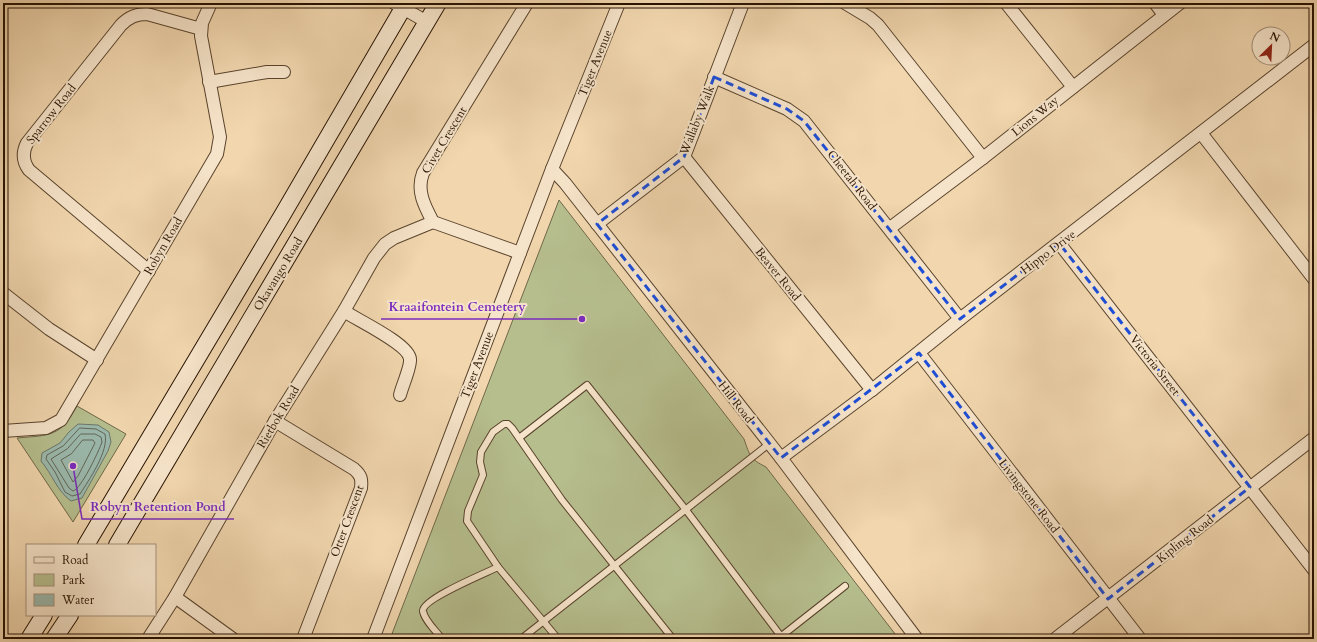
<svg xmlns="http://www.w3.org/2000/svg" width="1317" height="642" font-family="Cardo,serif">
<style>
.green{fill:#b6be8e;stroke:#6f6848}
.water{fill:#9bb9ad;stroke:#6d7769}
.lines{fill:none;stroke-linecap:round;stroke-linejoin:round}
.shore{stroke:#626658;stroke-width:1}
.lane-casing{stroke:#5a442d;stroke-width:8}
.street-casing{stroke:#5a442d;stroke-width:14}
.secondary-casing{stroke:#281302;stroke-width:18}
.lane{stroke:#f6e4ca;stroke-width:6}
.street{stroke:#f6e4ca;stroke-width:12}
.secondary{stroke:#f6e4ca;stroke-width:16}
.marked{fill:none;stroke:#1d4ed8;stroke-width:3;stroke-dasharray:8 5;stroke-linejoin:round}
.labels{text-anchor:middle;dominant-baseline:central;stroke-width:4;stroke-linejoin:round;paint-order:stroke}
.street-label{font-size:12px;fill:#281302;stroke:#f6e4ca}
.leader{fill:none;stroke:#7b2cbf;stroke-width:1.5}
.callout-dot{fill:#7b2cbf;stroke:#f6e4ca;stroke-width:1.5}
.callout-label{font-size:13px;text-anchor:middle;font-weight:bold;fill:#7b2cbf;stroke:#f6e4ca;stroke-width:4;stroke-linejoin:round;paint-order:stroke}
</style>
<rect width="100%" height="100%" fill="#f1d6ae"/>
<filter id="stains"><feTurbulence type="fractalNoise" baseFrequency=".005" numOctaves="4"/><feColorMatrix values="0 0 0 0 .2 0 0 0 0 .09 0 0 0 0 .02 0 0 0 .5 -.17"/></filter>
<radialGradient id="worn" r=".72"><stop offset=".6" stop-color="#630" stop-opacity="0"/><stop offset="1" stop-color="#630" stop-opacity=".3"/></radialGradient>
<g class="green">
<path d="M559 200 744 439C750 456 750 459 766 467L899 639H390Z"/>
<path d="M77 406 126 434 73 522 17 438C51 435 60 437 77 406Z"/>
</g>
<path class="water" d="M78 424 98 425 109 432 111 442 108 451 82 498 71 501C57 491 52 474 41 461L42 453 60 443 69 432Z"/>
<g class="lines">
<g class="shore">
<path d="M80 428 96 429 105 434C109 451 89 480 80 494L72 496 65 492 55 472 46 459 47 455 63 446Z"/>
<path d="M81 434H95L101 437 102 442C99 451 81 489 73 491L69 488 51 459 67 449Z"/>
<polygon points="83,440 93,440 95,443 78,476 73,482 61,460 71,454"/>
</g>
<defs>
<g id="lane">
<polyline points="519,438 587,385 686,510 783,639"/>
<polyline points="779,638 845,586"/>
<path d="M442 639C437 632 424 620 423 611 422 599 486 573 498 567"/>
<polyline points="521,639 769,444"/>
<polyline points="558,639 498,567 467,521 468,511 483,475 480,462 481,452 493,432 504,424 508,424 512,428 562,500 673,639"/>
</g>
<g id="street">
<polyline points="394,3 427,22"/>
<polyline points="845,3 870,18 878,25 983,158"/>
<polyline points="1006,3 1073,87"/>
<polyline points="1155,3 1164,15"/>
<polyline points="714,77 787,109 804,121 960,319"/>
<polyline points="209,82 267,72 284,72"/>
<polyline points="1201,133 1314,279"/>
<polyline points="684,157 872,390"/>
<polyline points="552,169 565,183 781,458 917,639"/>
<polyline points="597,224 684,157 743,3"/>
<polyline points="890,228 983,158 1180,3"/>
<polyline points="1059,243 1314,570"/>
<path d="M520 253 433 222C425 207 416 191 423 173L527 3"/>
<path d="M149 271 29 170C23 162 22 153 27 143L121 25C129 17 136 14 147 14L201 29"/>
<polyline points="3,293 49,329 97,360"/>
<path d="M344 311C357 320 409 344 410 359 411 367 402 386 400 395"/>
<polyline points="919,353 1140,639"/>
<path d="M275 421 354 469C361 475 362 479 361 488L303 639"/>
<polyline points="3,431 46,428 61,420 217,154 220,137 201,36 202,23 211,3"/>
<polyline points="781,458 872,390 960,319 1314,45"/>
<polyline points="175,597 233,639"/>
<polyline points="148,639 175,597 275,421 344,311 374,258 385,244 394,238 433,222"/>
<polyline points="373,639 552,169 619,3"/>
<polyline points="1055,639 1314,438"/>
</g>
<g id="secondary">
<polyline points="86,545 283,214 406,3"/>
<polyline points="117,545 438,3"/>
<polyline points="29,639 44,615"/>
<polyline points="54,639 70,615"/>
</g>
</defs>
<use href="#lane" class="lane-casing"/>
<use href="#street" class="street-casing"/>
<use href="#secondary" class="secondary-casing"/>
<use href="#lane" class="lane"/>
<use href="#street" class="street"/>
<use href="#secondary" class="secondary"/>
</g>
<path class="marked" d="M714 77 787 109 804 121 960 319 1059 243 1250 487 1108 599 919 353 781 458 597 224 684 157Z"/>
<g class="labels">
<g class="street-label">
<text transform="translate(595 63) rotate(-68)">Tiger Avenue</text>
<text transform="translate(51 114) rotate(-52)">Sparrow Road</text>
<text transform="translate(1035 116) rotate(-39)">Lions Way</text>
<text transform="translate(697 120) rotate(-68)">Wallaby Walk</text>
<text transform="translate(444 140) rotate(-59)">Civet Crescent</text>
<text transform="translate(852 180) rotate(52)">Cheetah Road</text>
<text transform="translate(163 246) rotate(-60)">Robyn Road</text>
<text transform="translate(1048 252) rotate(-37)">Hippo Drive</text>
<text transform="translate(278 274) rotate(-59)">Okavango Road</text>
<text transform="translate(778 274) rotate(51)">Beaver Road</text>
<text transform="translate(477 365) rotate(-69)">Tiger Avenue</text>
<text transform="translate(1155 365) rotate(52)">Victoria Street</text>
<text transform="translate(736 402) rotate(52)">Hill Road</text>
<text transform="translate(278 417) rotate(-59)">Rietbok Road</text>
<text transform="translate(1029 496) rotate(52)">Livingstone Road</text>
<text transform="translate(347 521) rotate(-70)">Otter Crescent</text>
<text transform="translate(1185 539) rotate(-38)">Kipling Road</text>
</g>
</g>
<path class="leader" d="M582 319L534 319H381M73 466L82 519H234"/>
<g class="callout-dot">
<circle cx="582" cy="319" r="4"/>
<circle cx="73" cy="466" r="4"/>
</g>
<g class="callout-label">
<text x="457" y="311">Kraaifontein Cemetery</text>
<text x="158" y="511">Robyn Retention Pond</text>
</g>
<rect width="1317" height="642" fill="none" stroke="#f1d6ae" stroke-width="16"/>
<rect x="4" y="4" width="1309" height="634" fill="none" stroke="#281302" stroke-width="2"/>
<rect x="8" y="8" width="1301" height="626" fill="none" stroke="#281302"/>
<rect x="26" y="544" width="130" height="72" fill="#f6e4ca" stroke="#a4907a"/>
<rect x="34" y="557" width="20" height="6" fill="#f6e4ca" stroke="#a4907a"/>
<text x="62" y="564" font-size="12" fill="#281302">Road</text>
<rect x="34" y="574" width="20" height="12" fill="#b6be8e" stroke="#a4907a"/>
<text x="62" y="584" font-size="12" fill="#281302">Park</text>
<rect x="34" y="594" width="20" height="12" fill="#9bb9ad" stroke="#a4907a"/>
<text x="62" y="604" font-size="12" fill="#281302">Water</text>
<g transform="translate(1271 46) rotate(24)"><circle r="19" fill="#f6e4ca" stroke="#a4907a"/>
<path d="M0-3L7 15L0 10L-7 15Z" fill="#8f2418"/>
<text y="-6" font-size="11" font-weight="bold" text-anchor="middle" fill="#281302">N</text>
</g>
<rect width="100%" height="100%" filter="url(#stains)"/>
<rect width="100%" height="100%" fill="url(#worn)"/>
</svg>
